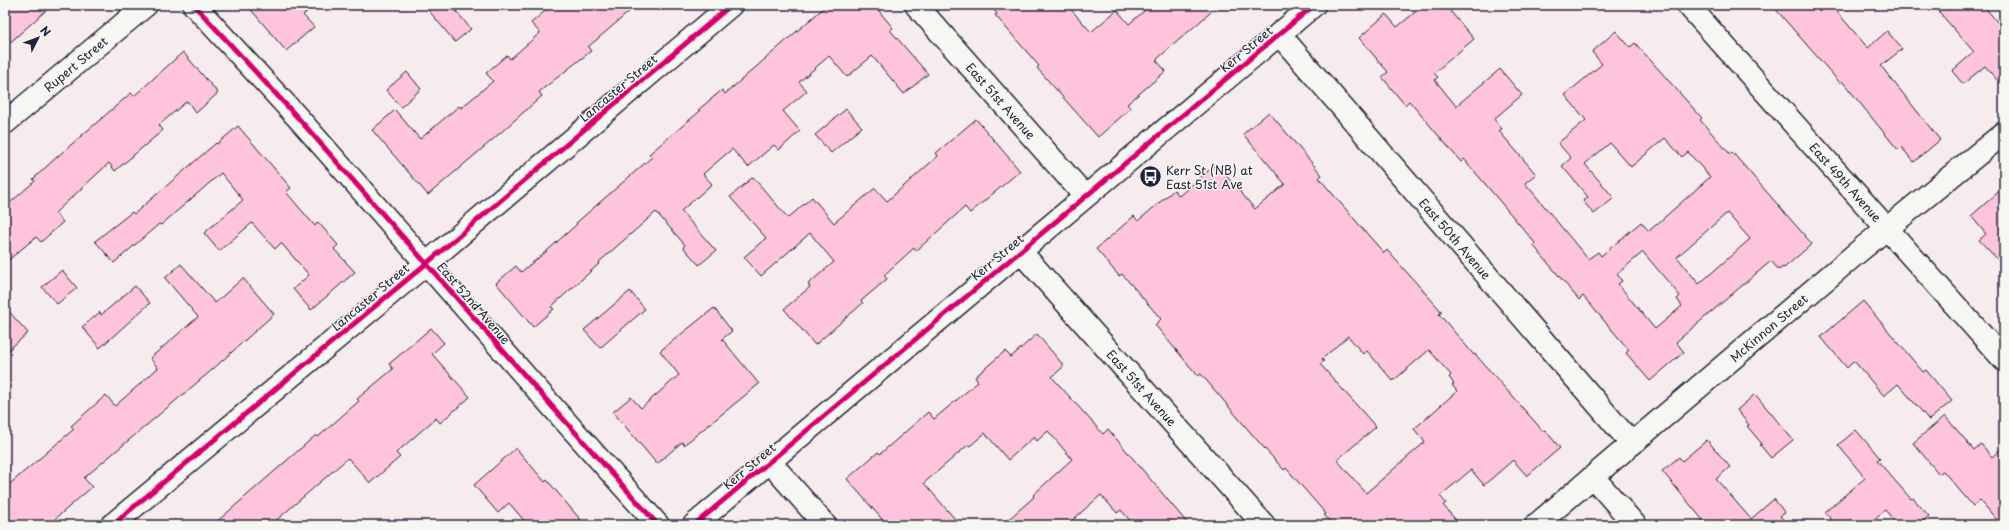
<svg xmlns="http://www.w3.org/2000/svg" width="2009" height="530" font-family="'Playpen Sans',sans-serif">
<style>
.building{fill:#fdc4db;stroke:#22223b;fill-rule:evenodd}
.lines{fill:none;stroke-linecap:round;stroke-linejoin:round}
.minor-casing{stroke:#22223b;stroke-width:25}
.tertiary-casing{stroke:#22223b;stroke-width:25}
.minor{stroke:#f6f6f2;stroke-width:22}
.tertiary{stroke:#f6f6f2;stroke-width:22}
.cycleway-casing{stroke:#f6f6f2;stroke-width:8}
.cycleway{stroke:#d6006c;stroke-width:5}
.labels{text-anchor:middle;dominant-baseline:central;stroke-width:3;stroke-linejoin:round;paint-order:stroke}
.street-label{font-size:12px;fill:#22223b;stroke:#f6f6f2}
.poi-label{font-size:12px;fill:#22223b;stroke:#f6f6f2;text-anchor:start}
</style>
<rect width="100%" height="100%" fill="#f7eced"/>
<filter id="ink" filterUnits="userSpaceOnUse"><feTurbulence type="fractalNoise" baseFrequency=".025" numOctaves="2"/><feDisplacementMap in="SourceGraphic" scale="8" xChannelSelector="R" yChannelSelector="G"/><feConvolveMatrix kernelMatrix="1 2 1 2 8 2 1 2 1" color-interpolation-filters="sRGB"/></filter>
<g filter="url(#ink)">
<g class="building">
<polygon points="5,5 52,5 5,47"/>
<polygon points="247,5 315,5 303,15 314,27 286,51"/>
<polygon points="424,5 451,5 471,29 455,42"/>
<polygon points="552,5 637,5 588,47 591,51 539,92 542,96 490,142 428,195 372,130 395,110 420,139 459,106 461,108 493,81 486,73 507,55 510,59 540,33 531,23"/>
<polygon points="827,5 874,5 893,28 890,30 928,74 904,94 872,56 847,77 829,56 799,82 807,91 783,111 800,131 779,150 774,145 748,167 732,149 703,174 712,184 681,211 716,251 699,265 683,247 685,245 656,212 599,262 600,263 551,307 554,309 533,327 496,283 516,266 521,272 548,250 577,224 576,223 652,157 649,154 700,111 698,110 722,90 725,94"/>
<polygon points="990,5 1067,5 1091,32 1117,10 1129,24 1151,5 1219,5 1156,60 1166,71 1127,104 1131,108 1098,137 1037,68 1039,66 995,15 997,14"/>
<path d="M1424 5H1445L1474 39 1434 73 1438 77 1435 80 1456 106 1500 69 1522 95 1494 119 1502 129 1499 131 1536 174 1525 183 1588 259 1598 252 1601 256 1641 222 1649 231 1710 177 1688 152 1682 157 1665 138 1631 167 1610 143 1585 164 1614 198 1594 214 1583 201 1588 197 1562 166 1571 158 1558 143 1586 120 1565 95 1602 64 1592 52 1616 31 1630 47 1635 43 1702 118 1700 120 1730 154 1732 152 1812 244 1784 268 1783 267 1779 270 1771 261 1676 342 1684 352 1650 381 1626 353 1629 350 1583 296 1579 300 1533 245 1535 243 1464 159 1461 162 1409 101 1405 105 1382 77 1388 72 1359 38 1386 14 1397 27ZM1727 213 1750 239 1699 284 1677 257ZM1643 252 1680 296 1677 299 1682 306 1655 329 1618 284 1622 281 1617 274Z"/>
<polygon points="1772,5 1831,5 1868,48 1887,31 1902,49 1881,66 1940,140 1914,162 1901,147 1898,150 1842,81 1840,83"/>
<polygon points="1933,5 1983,5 2004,30 2004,88 1985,66 1963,84 1952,71 1974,52"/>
<polygon points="183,52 218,93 196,113 187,101 159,125 163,130 115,171 109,163 55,213 63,222 41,242 36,237 5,263 5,207 35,181 33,179 58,156 131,93 134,96"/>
<polygon points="407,72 421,89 401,107 386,90"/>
<polygon points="846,109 862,127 831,153 815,135"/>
<path d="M1269 112 1322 175 1319 178 1362 228 1384 253 1387 250 1442 312 1439 314 1474 355 1475 354 1543 431 1545 430 1560 448 1527 476 1513 460 1484 485 1471 470 1440 496 1446 503 1443 505 1460 525H1333L1324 515 1326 514 1286 468 1284 470 1256 439 1201 374 1198 376 1155 325 1161 319 1122 274 1119 276 1096 249 1134 216 1138 221 1174 190 1179 196 1216 164 1255 209 1285 184 1243 134ZM1348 336 1363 354 1367 351 1393 381 1429 350 1451 375 1449 377 1454 384 1452 385 1457 391 1414 429 1425 442 1366 493 1337 460 1376 427 1320 364 1324 361 1322 359Z"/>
<polygon points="976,119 1020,171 970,213 965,207 916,251 914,248 884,275 887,279 861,301 863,303 815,345 784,309 810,287 808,284 834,262 810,233 761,276 744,257 766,238 730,197 753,177 788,218 812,197 834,223 875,188 887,201 938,156 936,153"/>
<polygon points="238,126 291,188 286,192 315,226 318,222 338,245 334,249 355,272 311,310 293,289 309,275 281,243 275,249 252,223 219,251 204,233 243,200 221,173 161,225 159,224 114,263 95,241 132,212 134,214 216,143 217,144"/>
<polygon points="2004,187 2004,266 1979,240 1986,234 1971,216"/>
<polygon points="181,264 215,303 243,278 274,314 212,370 84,478 92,487 48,525 5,525 5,488 74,429 71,426 106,395 115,406 158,368 150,358 198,317 165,278"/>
<polygon points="62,270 77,288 57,304 42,287"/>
<polygon points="135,286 150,303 100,348 82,327 100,312 101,315"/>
<polygon points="630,291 645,309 600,348 584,330"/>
<polygon points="1863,301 1923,372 1926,370 1952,401 1929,420 1898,384 1884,396 1854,361 1847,368 1821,337"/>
<polygon points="5,307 28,333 5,353"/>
<polygon points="714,308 732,331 722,339 759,384 684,445 682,442 657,464 613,412 631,397 641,408 679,375 660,351"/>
<polygon points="431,328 444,343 432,354 470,397 440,423 436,418 396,453 400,457 370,483 348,458 271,525 213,525 316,435 318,437 359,401 357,399 393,369 389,364"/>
<polygon points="1037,334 1064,366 1052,377 1103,434 1108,429 1189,525 1134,525 1121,510 1117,513 1101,495 1067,525 1002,525 1034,497 1033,495 1072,459 1048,431 1037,441 1034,437 1008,460 985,433 970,446 968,445 924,483 960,525 887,525 847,479 878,452 880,454 928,412 934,419 978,382 975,377 1005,351 1011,357"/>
<polygon points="1755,394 1793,440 1771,458 1760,445 1762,444 1747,426 1749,425 1737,410"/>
<polygon points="1945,416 1974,450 1981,444 1992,457 2004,446 2004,525 2001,525 1980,500 1973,506 1943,471 1939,474 1913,443"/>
<polygon points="1856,430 1880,458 1877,460 1911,499 1913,498 1929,516 1919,525 1898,525 1885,510 1867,525 1836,525 1825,512 1865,478 1838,445"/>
<polygon points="1707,440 1730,467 1716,479 1751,519 1774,499 1785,513 1780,516 1788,525 1707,525 1662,471 1679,457 1682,461"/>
<polygon points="516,448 545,482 547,480 585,525 528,525 509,503 498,513 474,485"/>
</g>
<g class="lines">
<defs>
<g id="minor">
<polyline points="194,5 299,119 549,403 658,525"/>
<path id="s1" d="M916 5 1085 196"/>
<path id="s2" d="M1279 34 1632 444"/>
<path id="s3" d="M5 123 146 5"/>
<path id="s4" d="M1020 251 1264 525"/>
<polyline points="769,461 825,525"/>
<polyline points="1593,477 1635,525"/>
<polyline points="112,525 427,263 731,5"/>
<path id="s5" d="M1536 525 1858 252 2004 133"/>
</g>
<g id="tertiary">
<path id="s6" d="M1688 5 2004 360"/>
<polyline points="694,525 1314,5"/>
</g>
</defs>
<use href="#minor" class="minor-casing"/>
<use href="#tertiary" class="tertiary-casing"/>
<use href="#minor" class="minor"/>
<use href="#tertiary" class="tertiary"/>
<defs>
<g id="cycleway">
<polyline points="194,5 299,119 549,403 658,525"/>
<polyline points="112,525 427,263 731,5"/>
<polyline points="694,525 1314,5"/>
</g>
</defs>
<use href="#cycleway" class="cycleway-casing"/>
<use href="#cycleway" class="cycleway"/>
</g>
</g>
<defs>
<symbol id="bus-disc" viewBox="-11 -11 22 22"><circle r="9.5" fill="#22223b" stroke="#f6f6f2"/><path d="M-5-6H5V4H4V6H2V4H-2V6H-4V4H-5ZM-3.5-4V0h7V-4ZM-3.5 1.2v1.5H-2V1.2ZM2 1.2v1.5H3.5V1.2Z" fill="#fff"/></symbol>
</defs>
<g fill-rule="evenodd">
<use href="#bus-disc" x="1138" y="164" width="25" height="25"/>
</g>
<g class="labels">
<g class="street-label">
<text transform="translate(1246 49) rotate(-40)">Kerr Street</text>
<text stroke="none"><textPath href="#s3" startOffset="92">Rupert Street</textPath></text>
<text transform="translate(618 88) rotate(-40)">Lancaster Street</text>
<text stroke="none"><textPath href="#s1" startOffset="128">East 51st Avenue</textPath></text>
<text stroke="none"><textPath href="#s6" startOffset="237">East 49th Avenue</textPath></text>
<text stroke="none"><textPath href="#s2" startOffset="270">East 50th Avenue</textPath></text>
<text transform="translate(997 257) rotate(-40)">Kerr Street</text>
<text transform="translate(370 297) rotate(-40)">Lancaster Street</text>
<text transform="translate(474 303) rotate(49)">East 52nd Avenue</text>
<text stroke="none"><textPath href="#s5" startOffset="305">McKinnon Street</textPath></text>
<text stroke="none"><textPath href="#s4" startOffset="183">East 51st Avenue</textPath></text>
<text transform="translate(749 466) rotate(-40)">Kerr Street</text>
</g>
<g class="poi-label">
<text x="1166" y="170">Kerr St (NB) at<tspan x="1166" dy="14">East 51st Ave</tspan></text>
</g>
</g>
<rect width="2009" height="530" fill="none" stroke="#f6f6f2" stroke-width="20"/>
<rect x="10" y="10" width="1989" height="510" fill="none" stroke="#22223b" stroke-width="1.5" filter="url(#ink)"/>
<g transform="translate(38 38) rotate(48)" stroke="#f6f6f2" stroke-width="3" paint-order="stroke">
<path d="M0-3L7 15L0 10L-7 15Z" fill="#22223b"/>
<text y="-6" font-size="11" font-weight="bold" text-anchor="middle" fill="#22223b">N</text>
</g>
</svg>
